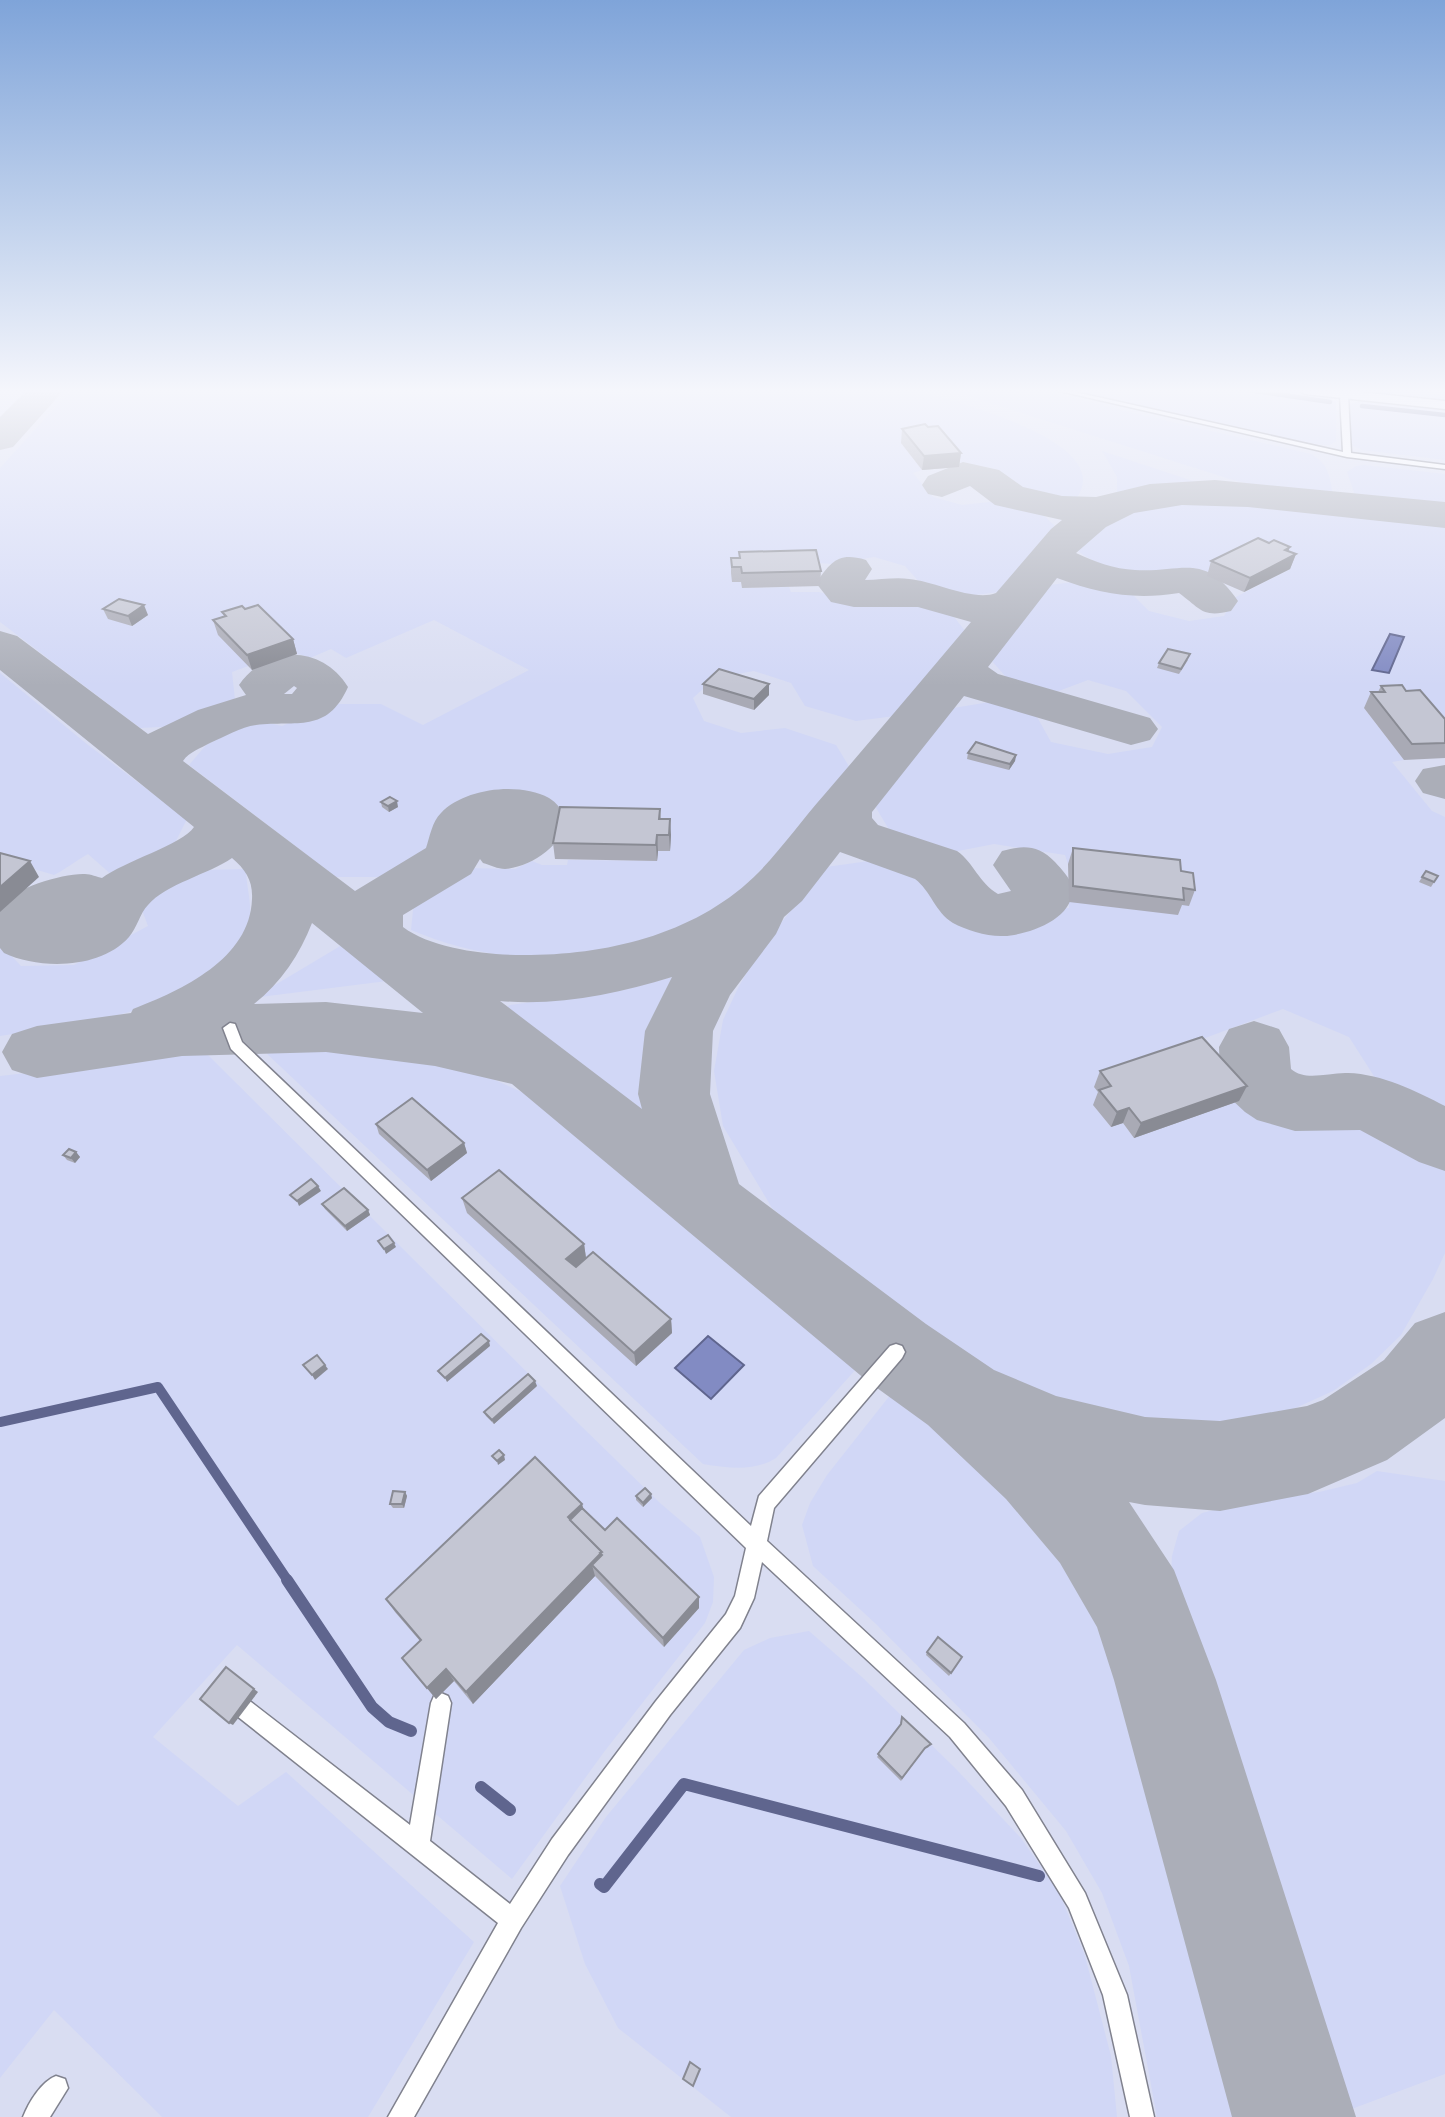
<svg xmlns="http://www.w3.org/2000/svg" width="1445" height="2117" font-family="Commissioner,sans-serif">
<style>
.built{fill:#d9ddf2}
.green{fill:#d1d7f6}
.water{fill:#828bc3;stroke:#5f658e;stroke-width:2}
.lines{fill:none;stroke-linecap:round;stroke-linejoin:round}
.stream-far2{stroke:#5f658e;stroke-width:4.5}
.stream-far1{stroke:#5f658e;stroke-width:10}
.stream{stroke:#5f658e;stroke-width:12}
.taxiway{fill:#abaeb8;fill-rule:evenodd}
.lane-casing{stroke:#80828e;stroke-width:3}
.street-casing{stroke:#80828e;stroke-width:3}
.lane{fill:#fff;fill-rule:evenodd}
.street{fill:#fff;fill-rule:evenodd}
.wall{fill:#a9aab5}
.shaded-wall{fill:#898b94}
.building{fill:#c4c6d3;stroke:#898b94;stroke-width:2}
</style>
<rect width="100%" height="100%" fill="#e8ebf8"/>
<polygon class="built" points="0,390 1217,390 1345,411 1445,420 1445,2117 0,2117"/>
<g class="green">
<path d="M71 390H916C950 401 1119 441 1076 499L1051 498 1010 488 988 467H966L961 463 901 443 922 470 913 473 933 497 962 505 998 501 1040 512 1055 526 1000 592 966 596 920 583 905 566 874 557 832 564 806 562 732 582H741L742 588 789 587 791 592H819L869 605 904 601 951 613 966 632 895 716 856 721 805 706 791 683 754 671 715 678 693 698 704 721 741 733 785 728 836 745 850 768C817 807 784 849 747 884 655 969 523 977 411 930L414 900 468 868 515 869 532 861 542 865H567L568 860 657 861 658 851 670 850 600 816 557 813 525 793H481L440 816 429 847 381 877H336L189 765 206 745 255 720 282 726 331 704H381L423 725 529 670 434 620 346 658 331 649 310 658 290 651 232 672 235 700 180 726 140 728 0 622V468Z"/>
<path d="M949 390H1044L1124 411 1311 454C1329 464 1329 475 1333 494L1270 489 1233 480Z"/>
<polygon points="1067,390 1290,390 1324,395 1336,402 1336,441 1330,445 1309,444"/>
<polygon points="1326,390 1445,390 1445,402"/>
<polygon points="1366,399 1445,407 1445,460 1362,450 1350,444 1350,404"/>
<polygon points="1102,451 1205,485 1143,488 1117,494 1117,477"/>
<polygon points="1364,465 1445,474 1445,507 1356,498 1347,472 1356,466"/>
<path d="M1206 501 1289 506 1445 522V745L1364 708 1404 760 1392 762 1432 811 1445 817V1116L1379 1084 1349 1037 1283 1009 1189 1044 1105 1101 1094 1106 1111 1127 1123 1123 1134 1138 1239 1101 1294 1124 1360 1120 1438 1158 1445 1170V1253L1433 1279 1401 1335 1371 1364 1333 1391 1280 1415 1237 1423H1190L1138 1420 1078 1405 1025 1387 978 1363 933 1334 833 1259 772 1208 723 1126 714 1071 723 1020 738 988 760 949 826 867 869 861 924 878 946 914 998 933 1046 924 1058 908H1069V902L1174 876 1068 864 1065 855 994 844 948 853 891 833 875 806 953 708 990 702 1036 715 1051 742 1108 754 1152 747 1162 727 1126 691 1088 680 1056 692 1007 678 991 660 1050 585 1081 581 1131 593 1149 611 1189 621 1224 616 1234 598 1289 569 1253 553 1207 576C1179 564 1169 578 1143 576 1120 573 1096 565 1078 551 1119 508 1147 504 1206 501Z"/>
<path d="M0 673 88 745 187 819 173 847 113 876 88 854C75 861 66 869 54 875L34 869 0 867Z"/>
<path d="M246 869C246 886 253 906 249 922 244 938 229 955 217 965 157 1019 76 1023 0 1036V944L21 966 74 965 148 926 139 902 202 870Z"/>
<polygon points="342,945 387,981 253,998"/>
<polygon points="676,976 654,1024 649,1073 653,1120 505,1008 510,1005 624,990"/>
<path d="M264 1051C331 1049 426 1055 490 1078 503 1083 516 1090 530 1096L858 1367 776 1458C754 1472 728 1468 703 1464Z"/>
<polygon points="206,1053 576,1421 660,1503 700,1537 714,1577 713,1602 705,1623 604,1752 512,1879 237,1645 153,1737 238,1806 286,1772 474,1942 368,2117 162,2117 54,2010 0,2078 0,1076"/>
<path d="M891 1394C947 1440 1020 1499 1062 1556 1085 1586 1100 1621 1115 1655L1220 1999 1253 2117H1157L1129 1966 1102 1893 1066 1831 989 1738 876 1624 813 1566 802 1525 810 1503 827 1475Z"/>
<polygon points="1377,1471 1445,1481 1445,2074 1341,2113 1304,1988 1198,1666 1170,1596 1172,1556 1179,1531 1202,1513 1254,1500 1319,1492 1357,1483"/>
<polygon points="809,1631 863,1678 956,1769 1020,1837 1059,1892 1085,1956 1111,2056 1117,2117 731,2117 618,2028 585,1964 560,1886 606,1817 744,1650 770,1638"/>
</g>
<g class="water">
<polygon points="1390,634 1404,637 1389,673 1372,670"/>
<polygon points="708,1336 744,1365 711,1399 675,1368"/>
</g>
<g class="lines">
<g class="stream-far2">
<polyline points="1249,390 1330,402"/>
<polyline points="1362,406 1445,415"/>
</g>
<polyline class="stream-far1" points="0,1422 158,1387 288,1581"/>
<g class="stream">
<polyline points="287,1580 372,1707 389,1722 411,1731"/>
<polyline points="481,1787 510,1810"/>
<polyline points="600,1884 604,1887 684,1784 1039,1876"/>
</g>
<g class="taxiway">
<polygon points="27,390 64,390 13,447 0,450 0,417"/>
<path d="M963 462 999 470 1023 487 1062 496 1096 497 1150 484 1215 480 1445 502V528L1248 507 1182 505 1134 513 1106 527 1076 553C1095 562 1114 569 1135 570 1182 573 1204 551 1238 601L1231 611C1202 618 1201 609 1179 593 1134 600 1100 594 1057 578L988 667 998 674 1150 718 1158 729 1150 740 1131 745 964 696 872 812V818L878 825 957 851C974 863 979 883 998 894L1011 891 993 865 1002 851C1024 845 1038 845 1055 862 1061 869 1071 878 1072 888 1075 919 1028 935 1004 936 988 937 966 930 953 923 935 912 931 891 915 879L840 852 802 901 784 917 776 934 730 995 713 1031 710 1094 739 1184 926 1324 994 1370 1056 1396 1145 1417 1220 1421 1307 1406 1323 1400 1384 1360 1415 1323 1445 1312V1418L1387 1460 1308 1494 1220 1511 1145 1505 1129 1502 1174 1570 1216 1680 1356 2117H1232L1114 1680 1097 1627 1060 1563 1006 1499 928 1425 866 1380 512 1084 435 1066 326 1052 182 1056 37 1078 12 1070 2 1052 12 1034 37 1026 131 1013 133 1009C182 990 250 959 252 899 253 881 246 870 232 858 209 874 166 884 148 905 140 913 137 928 129 937 101 969 40 970 4 953L0 948V905C15 888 63 873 85 874 91 874 97 877 102 878 123 862 183 844 194 827L0 670V631L17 636 148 734 198 710 246 695 239 685C267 644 322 645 348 687 327 734 297 720 256 725 241 727 224 737 210 743 201 748 189 752 183 761L355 891 426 848C430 836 432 822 441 813 465 788 519 782 549 798 557 803 562 810 567 818 564 845 531 867 505 869 498 869 490 865 483 863L480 859 471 874 403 915V927C433 950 494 956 531 955 613 954 700 932 759 872 782 848 802 820 824 795 873 738 922 680 971 622L918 607H854L831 602 816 583C832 561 838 552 866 560L872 569 865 580C880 580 895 577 909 579 934 581 974 602 996 593L1051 529 1062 520 995 505 970 486 942 497 928 494 922 485 928 476ZM294 686 297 688 292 694H284ZM312 923 423 1013 326 1002 254 1004C281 983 300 954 312 923ZM672 977 645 1031 638 1094 642 1109 500 1001C560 1006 616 994 672 977Z"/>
<polygon points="1445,765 1445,799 1423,793 1415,781 1423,769"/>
<path d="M1254 1021 1279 1029 1289 1047 1291 1069C1306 1082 1329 1072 1348 1073 1382 1074 1416 1091 1445 1106V1171L1419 1162 1360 1130 1295 1131 1257 1120 1245 1112 1231 1099 1220 1080 1219 1047 1229 1029Z"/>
</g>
<defs>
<g id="lane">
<polygon points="1055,390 1066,390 1343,452 1340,395 1344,393 1348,395 1351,453 1445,465 1445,469 1347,457"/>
<polygon points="230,1023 235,1024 242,1042 751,1526 759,1496 890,1346 896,1344 902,1346 905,1352 902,1358 774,1508 767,1541 964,1723 1022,1790 1085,1893 1127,1995 1154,2117 1130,2117 1103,1995 1069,1908 1006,1806 950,1737 762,1562 754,1598 740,1628 670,1715 568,1855 521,1928 414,2117 388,2117 498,1923 237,1716 234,1709 237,1702 244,1699 251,1702 410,1825 431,1703 434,1696 441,1693 448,1696 451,1703 430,1841 510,1904 552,1839 656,1701 726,1614 735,1596 746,1548 231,1049 223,1028"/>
<path d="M56 2076 65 2079 68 2088 50 2117H23C29 2102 41 2082 56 2076Z"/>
</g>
<polygon id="street" points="1298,390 1341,390 1445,401 1445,409 1305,394"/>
</defs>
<use href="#lane" class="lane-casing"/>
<use href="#street" class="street-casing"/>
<use href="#lane" class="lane"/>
<use href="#street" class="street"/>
</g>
<g class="wall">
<polygon points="928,427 961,453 959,467 922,470 901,443 902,429"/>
<polygon points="1288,551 1296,554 1290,569 1244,592 1207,576 1211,561"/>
<polygon points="739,552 821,571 820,586 742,588 741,582 732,582 731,573 731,558 739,558"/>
<polygon points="103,609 148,615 132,626 108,619"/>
<polygon points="245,609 293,639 297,654 252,670 218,635 213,620 224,616 222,612"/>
<polygon points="1188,660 1179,674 1157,668 1159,663"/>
<polygon points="703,684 769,684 769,695 754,710 703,694"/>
<polygon points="1381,686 1406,691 1445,719 1445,758 1404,760 1364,708 1371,692 1378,692"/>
<polygon points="968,753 1016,755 1015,761 1009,770 967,759"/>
<polygon points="381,802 398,807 389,812 382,807"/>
<polygon points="660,809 661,819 671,835 670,851 658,851 657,861 555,859 553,843"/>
<polygon points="1073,848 1181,871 1195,890 1189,906 1182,905 1178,915 1069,902 1068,864"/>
<polygon points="1426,871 1438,876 1431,887 1419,882"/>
<polygon points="1100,1071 1247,1086 1239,1101 1134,1138 1123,1123 1111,1127 1093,1105 1098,1092 1094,1087"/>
<polygon points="376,1124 464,1143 467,1153 431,1181 379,1134"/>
<polygon points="76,1152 80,1157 75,1163 67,1160 63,1155"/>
<polygon points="462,1198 584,1244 586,1258 671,1319 672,1333 636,1366 467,1213"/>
<polygon points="322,1204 368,1210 370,1215 347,1231 325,1209"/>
<polygon points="537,1386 494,1424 486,1416 484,1412"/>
<polygon points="405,1492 407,1496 404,1508 393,1508 390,1504"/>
<polygon points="636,1496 652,1498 643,1507 636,1500"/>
<polygon points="582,1504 583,1510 605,1530 699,1597 699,1608 664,1647 595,1576 473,1704 454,1681 436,1699 402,1658 420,1641 395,1612 386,1599"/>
<polygon points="927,1652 962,1657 949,1676 926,1655"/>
<polygon points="902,1717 929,1747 923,1750 901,1781 877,1757 900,1726"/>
</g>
<g class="shaded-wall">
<polygon points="961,453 959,467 922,470 924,456"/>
<polygon points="1290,547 1285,559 1296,554 1290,569 1244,592 1250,578 1285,550"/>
<polygon points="144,605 148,615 132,626 128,616"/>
<polygon points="293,639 297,654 252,670 247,655"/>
<polygon points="769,684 769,695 754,710 754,699"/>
<polygon points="1016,755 1015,761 1009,770 1010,764"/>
<polygon points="397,801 398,807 389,812 388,806"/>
<polygon points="670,819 671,835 670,851 669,835"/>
<polygon points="657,835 658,851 657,861 656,845"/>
<polygon points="30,861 39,877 0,912 0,887"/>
<polygon points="1247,1086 1239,1101 1134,1138 1141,1123"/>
<polygon points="1129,1108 1123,1123 1111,1127 1117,1112"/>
<polygon points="464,1143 467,1153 431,1181 427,1170"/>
<polygon points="76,1152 80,1157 75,1163 71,1158"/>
<polygon points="318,1186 321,1191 299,1206 297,1201"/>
<polygon points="368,1210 370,1215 347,1231 345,1226"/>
<polygon points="394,1243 396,1247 386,1254 384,1249"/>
<polygon points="584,1244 586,1258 569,1273 566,1259"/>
<polygon points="671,1319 672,1333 636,1366 634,1353"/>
<polygon points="489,1341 490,1346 447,1382 445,1378"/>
<polygon points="325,1365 328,1369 315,1380 312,1375"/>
<polygon points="535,1381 537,1386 494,1424 492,1420"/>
<polygon points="504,1455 505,1460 498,1465 497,1461"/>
<polygon points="405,1492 407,1496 404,1508 402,1504"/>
<polygon points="651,1494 652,1498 643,1507 643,1503"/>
<polygon points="582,1504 586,1519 576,1528 568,1517"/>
<polygon points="602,1552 605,1566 592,1565 595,1576 473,1704 466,1692"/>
<polygon points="699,1597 699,1608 664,1647 663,1638"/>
<polygon points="446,1669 454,1681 436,1699 427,1688"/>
<polygon points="254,1689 258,1692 233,1725 229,1723"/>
</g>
<g class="building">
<polygon points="925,424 928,427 938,426 961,453 924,456 902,429"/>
<polygon points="1258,538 1269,543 1274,540 1290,547 1285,550 1296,554 1250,578 1211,561"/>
<polygon points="816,550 821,571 742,573 741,567 732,567 731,558 740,558 739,552"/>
<polygon points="119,599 144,605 128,616 103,609"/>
<polygon points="258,605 293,639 247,655 213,620 226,616 222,612 242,606 245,609"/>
<polygon points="1168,649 1190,654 1181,669 1159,663"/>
<polygon points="719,669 769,684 754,699 703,684"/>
<polygon points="1402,685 1406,691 1420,690 1445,719 1445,743 1412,744 1371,692 1385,692 1381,686"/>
<polygon points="976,742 1016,755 1010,764 968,753"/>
<polygon points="390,797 397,801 388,806 381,802"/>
<polygon points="560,807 660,809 659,819 670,819 669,835 657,835 656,845 553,843"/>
<polygon points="1073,848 1180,860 1181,871 1193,873 1195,890 1183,888 1184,900 1073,886"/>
<polygon points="0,853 30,861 0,887"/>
<polygon points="1426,871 1438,876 1434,882 1422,877"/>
<polygon points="1202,1037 1247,1086 1141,1123 1129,1108 1117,1112 1099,1090 1111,1086 1100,1071"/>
<polygon points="412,1098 464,1143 427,1170 376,1124"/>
<polygon points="69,1149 76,1152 71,1158 63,1155"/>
<polygon points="499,1170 584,1244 566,1259 576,1267 593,1252 671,1319 634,1353 462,1198"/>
<polygon points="311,1179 318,1186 297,1201 290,1195"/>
<polygon points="344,1188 368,1210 345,1226 322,1204"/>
<polygon points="388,1235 394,1243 384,1249 378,1241"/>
<polygon points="481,1334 489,1341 445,1378 438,1371"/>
<polygon points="317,1355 325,1365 312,1375 303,1365"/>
<polygon points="528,1374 535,1381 492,1420 484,1412"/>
<polygon points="499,1450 504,1455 497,1461 492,1456"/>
<polygon points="535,1457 582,1504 568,1517 602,1552 466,1692 446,1669 427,1688 402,1658 421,1640 386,1599"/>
<polygon points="645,1488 651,1494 643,1503 636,1496"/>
<polygon points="393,1491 405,1492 402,1504 390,1504"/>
<polygon points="582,1508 605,1530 617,1518 699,1597 663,1638 592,1565 602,1555 600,1553 602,1552 570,1520"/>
<polygon points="938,1637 962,1657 951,1673 927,1652"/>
<polygon points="226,1667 254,1689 229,1723 200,1699"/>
<polygon points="902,1717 931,1744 925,1748 902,1778 878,1754 901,1724"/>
<polygon points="690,2062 700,2069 693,2086 683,2079"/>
</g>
<linearGradient id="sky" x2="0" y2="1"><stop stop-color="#7fa4d9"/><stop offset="0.57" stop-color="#f5f6fc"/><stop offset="1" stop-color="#f5f6fc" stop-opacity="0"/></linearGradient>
<rect width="1445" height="686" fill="url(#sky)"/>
</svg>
